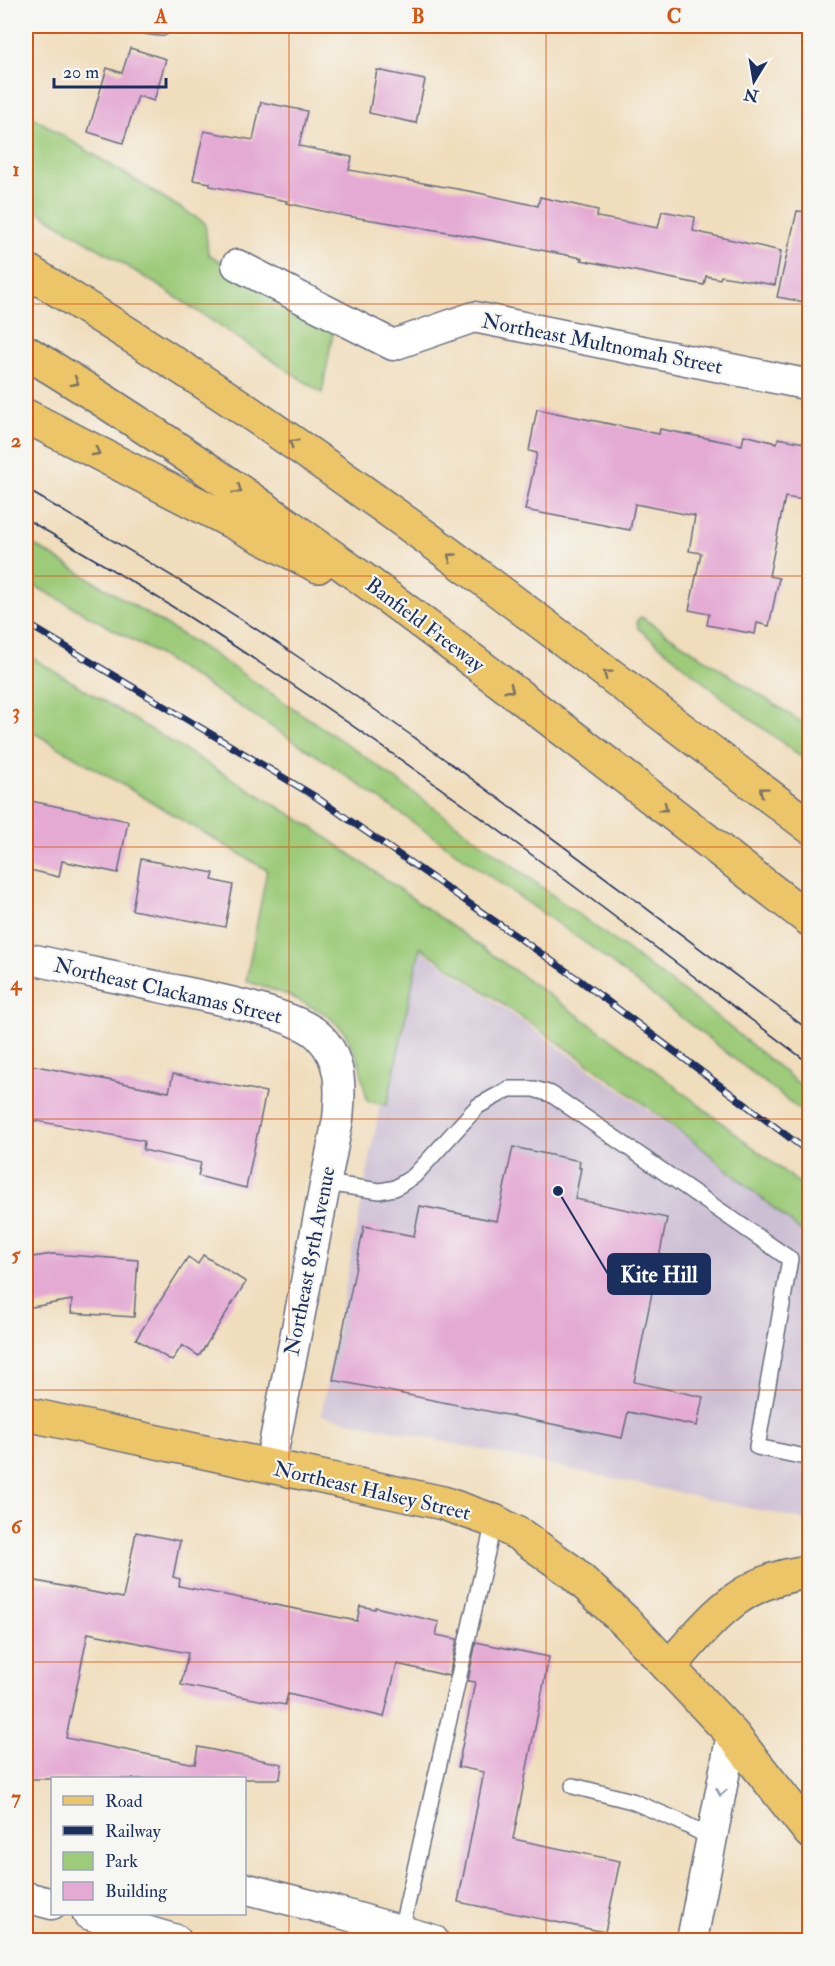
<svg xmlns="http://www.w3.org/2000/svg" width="835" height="1966" font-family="'IM FELL Double Pica',serif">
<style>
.industrial{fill:#ccbed3}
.green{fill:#9dcb79;stroke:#5c7d6c;stroke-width:1.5}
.building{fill:#e4aad4}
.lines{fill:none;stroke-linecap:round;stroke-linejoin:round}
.service-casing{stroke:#666c7f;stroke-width:18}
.minor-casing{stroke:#666c7f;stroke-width:33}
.primary-casing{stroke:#666c7f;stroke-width:36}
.motorway-casing{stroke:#666c7f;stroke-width:36}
.service{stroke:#fff;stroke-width:15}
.minor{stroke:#fff;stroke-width:30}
.primary{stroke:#ecc569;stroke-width:33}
.motorway{stroke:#ecc569;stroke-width:33}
.tram{stroke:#1b2f5e;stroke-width:1.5}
.rail-casing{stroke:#1b2f5e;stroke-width:7}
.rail{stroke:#f6f6f2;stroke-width:4.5;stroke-dasharray:14;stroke-linecap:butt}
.oneway{stroke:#797263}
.oneway2{stroke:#8d97ae}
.grid{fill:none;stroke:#d45514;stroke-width:1.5;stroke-opacity:0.55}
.labels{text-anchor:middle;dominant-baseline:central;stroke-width:4.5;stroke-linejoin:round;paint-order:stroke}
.street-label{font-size:21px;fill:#1b2f5e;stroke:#f6f6f2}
.leader{fill:none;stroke:#1b2f5e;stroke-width:2}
.callout-dot{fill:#1b2f5e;stroke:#f6f6f2;stroke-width:2}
.callout{fill:#1b2f5e;stroke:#1b2f5e;stroke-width:2}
.callout-label{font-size:22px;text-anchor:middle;font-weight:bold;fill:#fff}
.neatline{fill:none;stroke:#d45514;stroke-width:2}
.grid-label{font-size:20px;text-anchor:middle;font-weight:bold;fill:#d45514}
</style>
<rect width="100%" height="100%" fill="#f6f6f2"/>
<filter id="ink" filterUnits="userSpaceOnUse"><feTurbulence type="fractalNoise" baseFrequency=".0167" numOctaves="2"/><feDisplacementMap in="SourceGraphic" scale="12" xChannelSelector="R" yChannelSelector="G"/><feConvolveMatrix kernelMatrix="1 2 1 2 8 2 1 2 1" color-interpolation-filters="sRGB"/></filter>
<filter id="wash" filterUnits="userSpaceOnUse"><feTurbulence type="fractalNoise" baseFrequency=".008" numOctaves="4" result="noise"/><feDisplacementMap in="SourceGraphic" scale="24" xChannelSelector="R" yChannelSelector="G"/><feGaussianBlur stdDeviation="1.35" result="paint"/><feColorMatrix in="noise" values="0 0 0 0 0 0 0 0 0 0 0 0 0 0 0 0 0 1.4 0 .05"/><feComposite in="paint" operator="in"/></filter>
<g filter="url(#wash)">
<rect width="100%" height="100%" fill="#f0ddbc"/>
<polygon class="industrial" points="411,943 695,1143 809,1238 809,1521 321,1415"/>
<g class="green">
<polygon points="26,113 205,223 208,254 333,332 322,393 156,284 26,204"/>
<polygon points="26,540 202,647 357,751 711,1012 809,1092 809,1117 591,947 327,762 156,653 26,581"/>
<polygon points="641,617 809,727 809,762 734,707 638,628 637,620"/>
<polygon points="26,654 310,826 644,1062 809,1191 809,1238 697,1144 598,1070 420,947 387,1105 367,1101 359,1061 344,1031 326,1014 288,995 246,981 267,870 26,728"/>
</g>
<g id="blocks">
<g class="building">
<polygon points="130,48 166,59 154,101 138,96 123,143 88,132 107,68 122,73"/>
<polygon points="377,70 425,80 416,123 369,113"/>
<polygon points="261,102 307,111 299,146 352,157 349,170 474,192 538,206 540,197 598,210 597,217 658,228 662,211 695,217 693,231 781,251 775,285 721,276 720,279 706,276 704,285 581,260 582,258 448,232 340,215 286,203 287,201 210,186 210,183 193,180 204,131 253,140"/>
<polygon points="797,211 810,212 810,303 777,297"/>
<polygon points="537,409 659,434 660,429 742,445 744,435 777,443 778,438 810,444 810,501 785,497 769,576 779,578 769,626 757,623 755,634 707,625 709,614 689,610 701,553 689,551 695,516 635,504 630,530 525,510 537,453 529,451"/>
<polygon points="26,800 128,821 118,873 62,861 59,877 26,869"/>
<polygon points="141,859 214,873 212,880 233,885 225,927 132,910"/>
<polygon points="26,1064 169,1092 173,1074 266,1092 246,1188 198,1176 201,1163 143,1150 144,1141 26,1119"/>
<polygon points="513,1147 580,1161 579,1168 581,1168 575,1199 667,1218 634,1382 703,1397 697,1426 628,1412 622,1438 333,1380 364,1226 414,1236 420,1206 497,1221"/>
<polygon points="53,1254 138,1260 134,1317 71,1313 72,1300 26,1308 26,1258"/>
<polygon points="203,1255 246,1282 199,1356 182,1345 172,1361 136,1339 188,1257 198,1264"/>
<polygon points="136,1532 180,1541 173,1577 180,1579 179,1586 357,1621 360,1606 375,1609 375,1607 439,1622 436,1635 457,1639 449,1676 397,1664 384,1717 288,1694 285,1705 181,1685 188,1653 88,1633 66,1738 195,1764 198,1747 282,1764 280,1779 26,1779 26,1579 123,1598"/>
<polygon points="476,1642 549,1657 513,1839 620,1861 605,1932 458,1902 484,1772 458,1767 475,1682 468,1681"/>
</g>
</g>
</g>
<g filter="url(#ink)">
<use href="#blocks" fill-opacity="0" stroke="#666c7f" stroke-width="1.5"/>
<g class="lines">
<defs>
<g id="service">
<polyline points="146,26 162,28"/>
<polyline points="325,1183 380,1191 395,1188 414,1176 478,1106 509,1089 534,1089 551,1094 790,1259 757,1447 810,1458"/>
<polyline points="573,1786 632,1801 679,1821 713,1839"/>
<polyline points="401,1931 494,1521"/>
</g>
<g id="minor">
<polyline points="237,265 393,345 474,317 810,385"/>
<path d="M26 958C70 968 115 977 160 987 196 995 297 1012 320 1037 342 1060 341 1089 338 1119L270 1466"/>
<polyline points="244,1888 337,1912 433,1940"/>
<polyline points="26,1897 52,1904"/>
<polyline points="88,1914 176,1940"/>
<polyline points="692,1940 732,1734"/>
</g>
<g id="primary">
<polyline points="26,1414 443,1503 494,1521 520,1535 571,1571 627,1623 732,1734 810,1832"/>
<path d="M669 1667C712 1619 740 1579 810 1572"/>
</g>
<g id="motorway">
<path d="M26 270C101 317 177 363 250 413 442 543 625 687 810 827"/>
<path d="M26 352C302 520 554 723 810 920"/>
<polyline points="26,416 318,566"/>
</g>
</defs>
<use href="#service" class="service-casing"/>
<use href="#minor" class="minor-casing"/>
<use href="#primary" class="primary-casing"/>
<use href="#motorway" class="motorway-casing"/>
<use href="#service" class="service"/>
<use href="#minor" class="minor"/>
<use href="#primary" class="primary"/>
<use href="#motorway" class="motorway"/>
<g class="tram">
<path d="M26 489C115 542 205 594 291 652 468 771 638 903 810 1031"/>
<path d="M26 519C88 555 150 592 211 631 418 764 613 916 810 1064"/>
</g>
<defs>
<polyline id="rail" points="26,623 316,797 578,979 810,1153"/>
</defs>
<use href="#rail" class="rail-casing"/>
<use href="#rail" class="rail"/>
</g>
<defs><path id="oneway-chevron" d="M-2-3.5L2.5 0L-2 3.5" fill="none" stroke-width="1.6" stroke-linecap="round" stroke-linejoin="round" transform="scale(1.5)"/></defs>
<g class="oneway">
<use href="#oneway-chevron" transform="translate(75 382) rotate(31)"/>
<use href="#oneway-chevron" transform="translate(293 443) rotate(-145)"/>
<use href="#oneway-chevron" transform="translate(96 452) rotate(27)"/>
<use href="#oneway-chevron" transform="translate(238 490) rotate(35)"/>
<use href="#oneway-chevron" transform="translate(451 557) rotate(-144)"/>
<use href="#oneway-chevron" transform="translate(607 674) rotate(-143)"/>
<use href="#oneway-chevron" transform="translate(510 689) rotate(38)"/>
<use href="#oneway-chevron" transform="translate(763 791) rotate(-143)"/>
<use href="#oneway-chevron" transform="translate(664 808) rotate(38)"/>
</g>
<use class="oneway2" href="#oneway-chevron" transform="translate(721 1792) rotate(100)"/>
</g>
<path class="grid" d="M289 26V1940M546 26V1940M26 304H810M26 576H810M26 847H810M26 1119H810M26 1390H810M26 1662H810"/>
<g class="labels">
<g class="street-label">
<text transform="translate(602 344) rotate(11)">Northeast Multnomah Street</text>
<text transform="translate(425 625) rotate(37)">Banfield Freeway</text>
<text transform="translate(168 991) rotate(13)">Northeast Clackamas Street</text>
<text transform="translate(310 1261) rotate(-79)">Northeast 85th Avenue</text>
<text transform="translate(372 1491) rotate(13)">Northeast Halsey Street</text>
</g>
</g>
<path class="leader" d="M558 1191L608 1274"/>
<circle class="callout-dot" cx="558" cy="1191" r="6"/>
<rect class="callout" x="608" y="1254" width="102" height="40" rx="6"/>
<g class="callout-label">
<text x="659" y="1282">Kite Hill</text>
</g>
<rect width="835" height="1966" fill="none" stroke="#f6f6f2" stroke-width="66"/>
<rect x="51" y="1777" width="195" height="138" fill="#f6f6f2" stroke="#9ea6b7" stroke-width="1.5"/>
<rect x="63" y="1796" width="30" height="9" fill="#ecc569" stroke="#9ea6b7" stroke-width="1.5"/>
<text x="105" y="1807" font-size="18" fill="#1b2f5e">Road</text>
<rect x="63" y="1826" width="30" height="9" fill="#1b2f5e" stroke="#9ea6b7" stroke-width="1.5"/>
<text x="105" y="1837" font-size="18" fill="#1b2f5e">Railway</text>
<rect x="63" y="1852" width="30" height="18" fill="#9dcb79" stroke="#9ea6b7" stroke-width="1.5"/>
<text x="105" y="1867" font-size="18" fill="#1b2f5e">Park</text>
<rect x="63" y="1882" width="30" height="18" fill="#e4aad4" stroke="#9ea6b7" stroke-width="1.5"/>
<text x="105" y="1897" font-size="18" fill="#1b2f5e">Building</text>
<g transform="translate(754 81) rotate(191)" stroke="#f6f6f2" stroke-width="4.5" paint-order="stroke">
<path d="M0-4.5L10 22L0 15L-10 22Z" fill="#1b2f5e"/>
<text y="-9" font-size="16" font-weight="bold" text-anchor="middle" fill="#1b2f5e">N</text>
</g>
<path d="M54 78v9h112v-9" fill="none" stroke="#1b2f5e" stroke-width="3"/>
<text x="63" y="78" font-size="18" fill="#1b2f5e" stroke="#f6f6f2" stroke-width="4.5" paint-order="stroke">20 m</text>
<rect x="33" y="33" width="769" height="1900" class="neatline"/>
<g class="grid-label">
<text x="161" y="23">A</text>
<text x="418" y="23">B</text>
<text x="674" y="23">C</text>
<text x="16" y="176">1</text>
<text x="16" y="447">2</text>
<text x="16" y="718">3</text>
<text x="16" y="990">4</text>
<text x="16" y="1261">5</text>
<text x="16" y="1533">6</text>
<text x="16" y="1804">7</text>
</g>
</svg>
